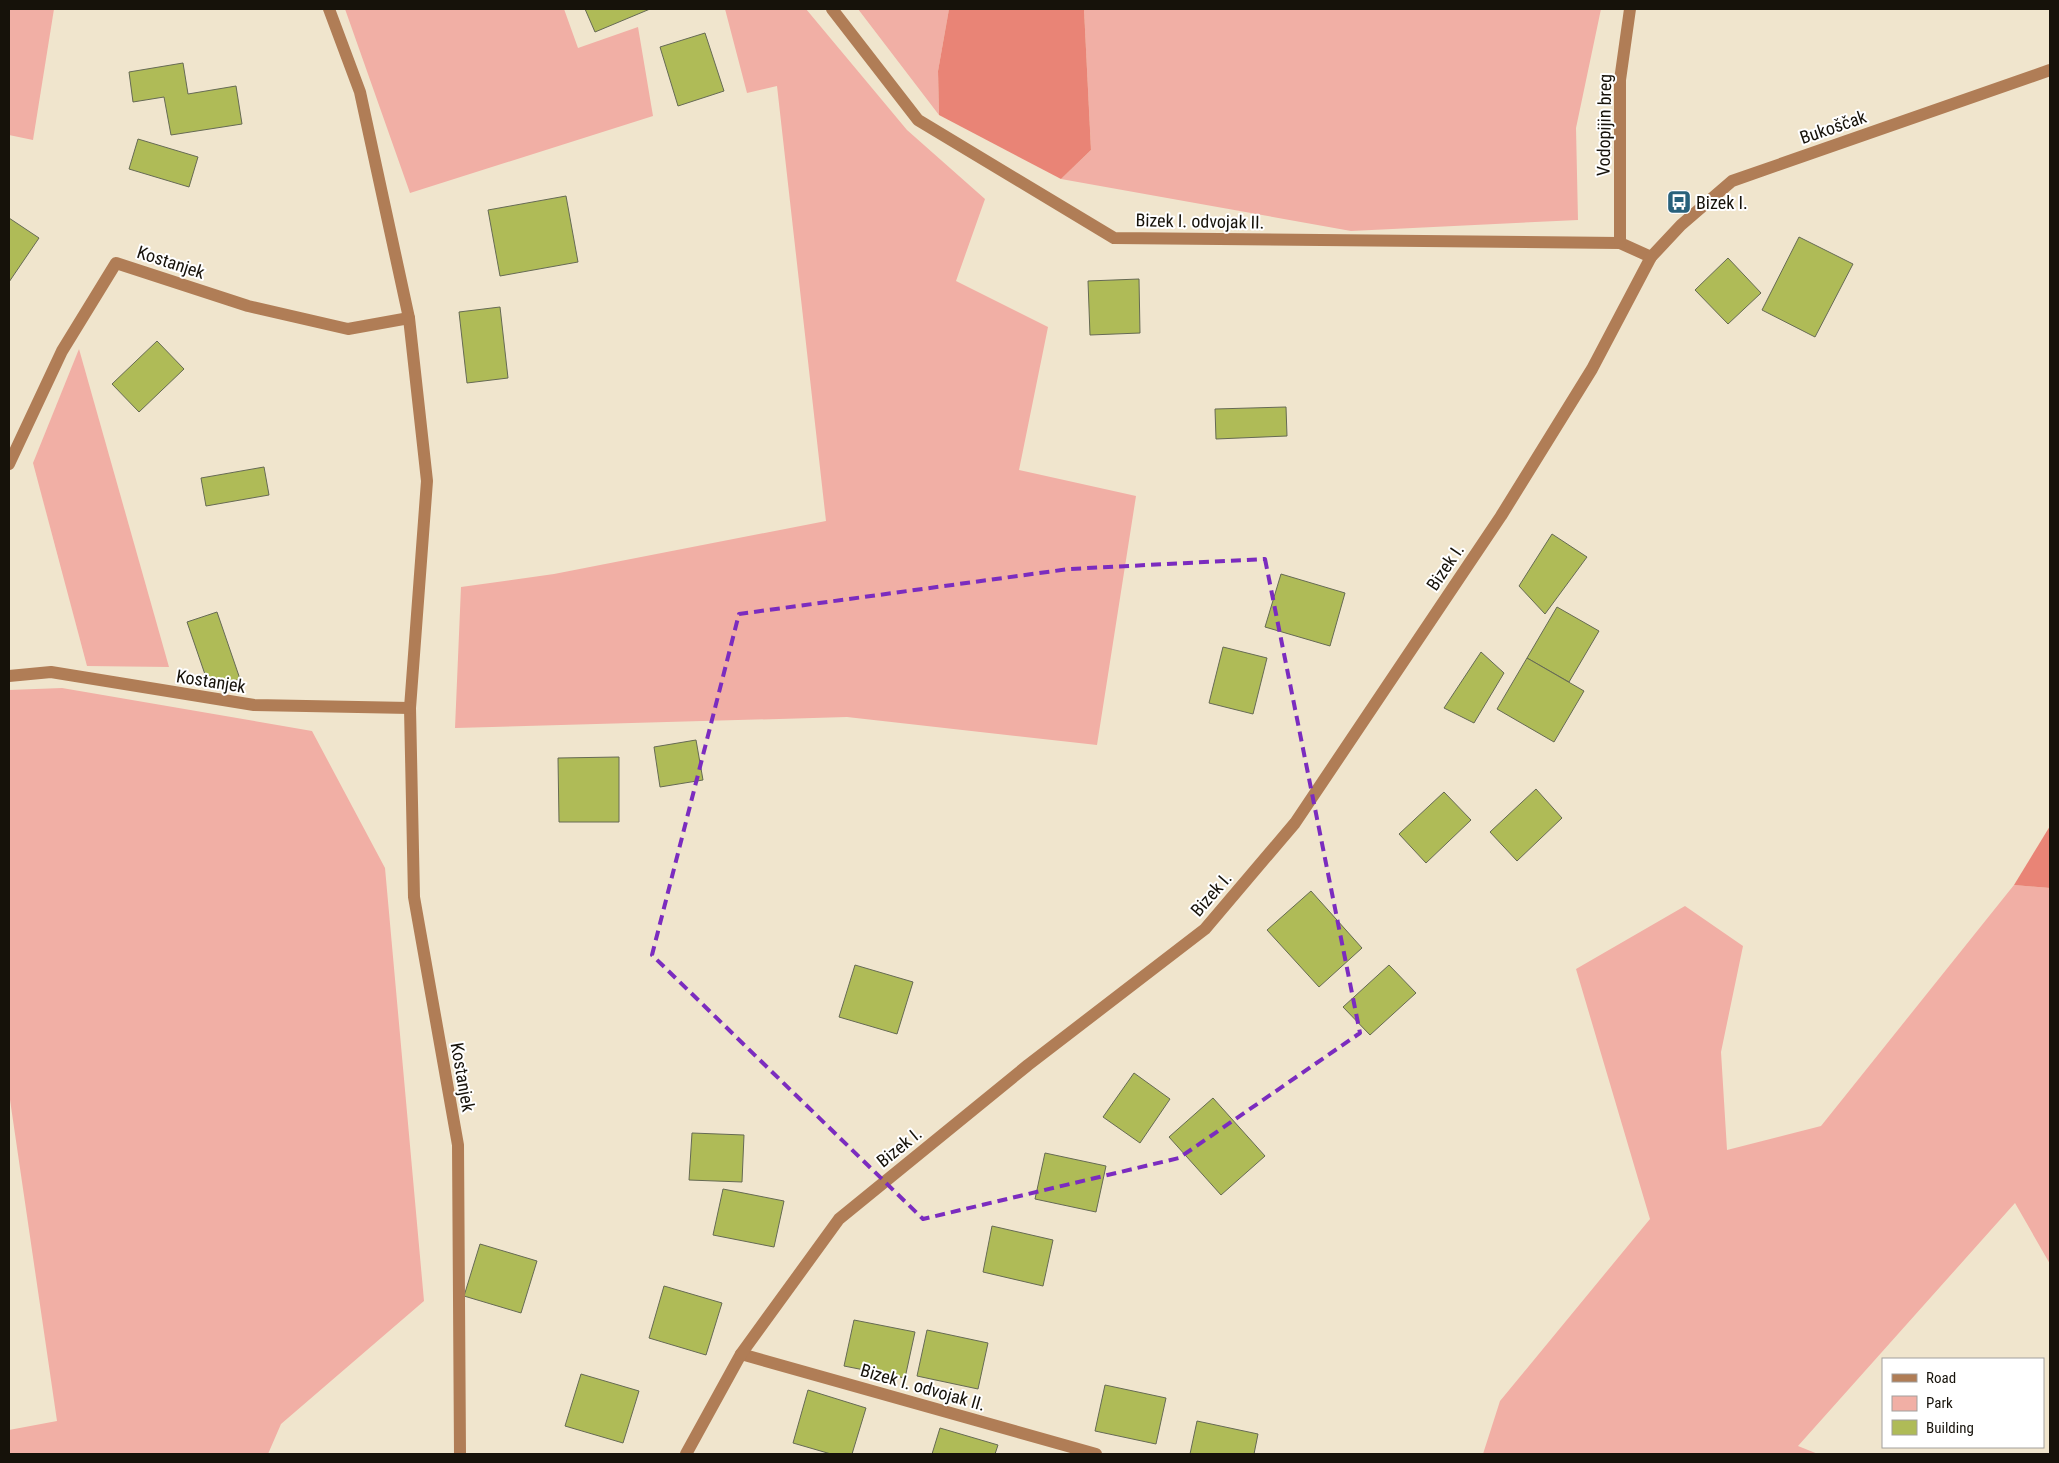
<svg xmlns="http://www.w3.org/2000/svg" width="2059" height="1463" font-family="'Roboto Condensed',sans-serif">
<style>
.green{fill:#f1afa5}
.forest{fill:#e98476}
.building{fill:#afbb57;stroke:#666a54}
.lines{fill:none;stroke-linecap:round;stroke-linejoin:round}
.minor{stroke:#b07d56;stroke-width:12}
.tertiary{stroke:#b07d56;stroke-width:12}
.marked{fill:none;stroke:#7b2cbf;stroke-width:4;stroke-dasharray:10 6;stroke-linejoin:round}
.labels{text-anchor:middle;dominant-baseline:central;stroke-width:4;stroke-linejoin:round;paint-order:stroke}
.street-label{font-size:18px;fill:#16120a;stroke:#fff}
.poi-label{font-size:18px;fill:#16120a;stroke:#fff;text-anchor:start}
</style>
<rect width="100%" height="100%" fill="#f0e5cd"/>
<g class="green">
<polygon points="9,9 54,9 33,140 9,135"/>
<polygon points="345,9 564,9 578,48 638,27 653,116 410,193"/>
<polygon points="725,9 806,9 907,130 985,199 956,281 1048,327 1019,470 1136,496 1097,745 847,717 455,728 461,587 554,574 826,521 777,86 747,93"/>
<polygon points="858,9 949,9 938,71 939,115"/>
<polygon points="1084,9 1601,9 1576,128 1578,220 1351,231 1061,179 1091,150"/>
<polygon points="79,349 169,667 87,666 33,463"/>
<polygon points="62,688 312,731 385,868 424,1301 281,1424 268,1454 9,1454 9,1430 57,1421 9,1093 9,690"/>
<polygon points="2014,885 2050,888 2050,1264 2015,1203 1798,1446 1818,1454 1483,1454 1500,1401 1650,1219 1576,969 1685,906 1743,946 1721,1052 1727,1150 1821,1126"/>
</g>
<g class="forest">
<polygon points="949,9 1084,9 1091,150 1061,179 939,115 938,71"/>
<polygon points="2050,826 2050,888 2014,885"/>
</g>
<g class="building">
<polygon points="585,9 650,9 595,32"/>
<polygon points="705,33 724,91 678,106 660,47"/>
<polygon points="183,63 188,94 236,86 242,124 171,135 164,97 133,102 129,72"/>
<polygon points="138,139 198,157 189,187 129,169"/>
<polygon points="566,196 578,262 500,276 488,210"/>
<polygon points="9,218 39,238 9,282"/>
<polygon points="1799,237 1853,264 1815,337 1762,310"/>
<polygon points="1728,258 1761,293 1728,324 1695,290"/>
<polygon points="1139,279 1140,333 1090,335 1088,281"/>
<polygon points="500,307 508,378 467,383 459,312"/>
<polygon points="157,341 184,369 139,412 112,384"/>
<polygon points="1286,407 1287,436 1216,439 1215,409"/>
<polygon points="264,467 269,495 206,506 201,478"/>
<polygon points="1552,534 1587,557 1545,614 1519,586"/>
<polygon points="1281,574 1345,593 1330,646 1265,627"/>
<polygon points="1557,607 1599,631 1569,682 1527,658"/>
<polygon points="217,612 240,679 210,689 187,622"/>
<polygon points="1223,647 1267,658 1253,714 1209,703"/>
<polygon points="1481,652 1504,673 1474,723 1444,708"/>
<polygon points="1527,658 1584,691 1554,742 1497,709"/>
<polygon points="696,740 703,780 660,787 654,747"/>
<polygon points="619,757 619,822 559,822 558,758"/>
<polygon points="1536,789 1562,818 1517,861 1490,832"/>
<polygon points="1444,792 1471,820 1426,863 1399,834"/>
<polygon points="1311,891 1362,948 1319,987 1267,930"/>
<polygon points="855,965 913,982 897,1034 839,1017"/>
<polygon points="1389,965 1416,993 1370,1035 1343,1007"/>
<polygon points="1134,1073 1170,1099 1140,1143 1103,1117"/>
<polygon points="1213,1098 1265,1156 1221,1195 1169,1137"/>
<polygon points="692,1133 744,1135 742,1182 689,1180"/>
<polygon points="1045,1153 1106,1166 1096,1212 1035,1199"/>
<polygon points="723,1189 784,1201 774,1247 713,1235"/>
<polygon points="992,1226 1053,1240 1043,1286 983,1272"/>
<polygon points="480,1244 537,1261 521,1313 464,1296"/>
<polygon points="664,1286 722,1303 706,1355 649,1338"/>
<polygon points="854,1320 915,1332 905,1378 844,1366"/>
<polygon points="927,1330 988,1343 978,1389 917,1376"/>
<polygon points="581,1374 639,1391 623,1443 565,1426"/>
<polygon points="1105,1385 1166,1398 1156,1444 1095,1431"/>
<polygon points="808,1390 866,1408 852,1454 831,1454 793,1443"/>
<polygon points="1197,1421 1258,1434 1254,1454 1190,1454"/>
<polygon points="940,1428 998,1445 995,1454 932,1454"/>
</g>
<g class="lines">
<g class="minor">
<polyline points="329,9 360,92 409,318 427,481 410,708 414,897 458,1145 460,1454"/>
<polyline points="832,9 918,120 1114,238 1620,243 1651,257"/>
<polyline points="1620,243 1620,80 1630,9"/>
<polyline points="9,464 62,351 116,263 248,306 348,329 409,318"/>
<polyline points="9,676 51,672 254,705 410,708"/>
<polyline points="741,1354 1096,1454"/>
</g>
<polyline class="tertiary" points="686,1454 741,1354 839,1219 1028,1065 1205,929 1295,823 1501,516 1592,369 1651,257 1681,225 1732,181 2050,70"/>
</g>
<path class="marked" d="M1265 559 1360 1033 1179 1158 923 1219 652 955 739 614 1069 569Z"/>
<defs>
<symbol id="bus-square" viewBox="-11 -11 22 22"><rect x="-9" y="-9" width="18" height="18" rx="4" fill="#28617b" stroke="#fff"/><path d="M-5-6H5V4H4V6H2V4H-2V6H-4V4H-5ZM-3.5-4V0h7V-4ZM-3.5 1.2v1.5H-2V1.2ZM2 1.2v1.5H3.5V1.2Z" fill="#fff"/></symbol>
</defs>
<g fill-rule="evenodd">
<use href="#bus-square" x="1665" y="188" width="28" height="28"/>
</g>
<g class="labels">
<g class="street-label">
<text transform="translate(1604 125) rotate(-89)">Vodopijin breg</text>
<text transform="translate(1833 127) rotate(-19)">Bukoščak</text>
<text transform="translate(1200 221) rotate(1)">Bizek I. odvojak II.</text>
<text transform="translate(171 262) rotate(18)">Kostanjek</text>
<text transform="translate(1445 567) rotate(-56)">Bizek I.</text>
<text transform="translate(211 681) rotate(9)">Kostanjek</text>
<text transform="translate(1211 894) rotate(-49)">Bizek I.</text>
<text transform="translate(463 1077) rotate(80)">Kostanjek</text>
<text transform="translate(899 1147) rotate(-39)">Bizek I.</text>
<text transform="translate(923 1387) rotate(16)">Bizek I. odvojak II.</text>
</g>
<g class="poi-label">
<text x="1696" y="202">Bizek I.</text>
</g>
</g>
<rect width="2059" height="1463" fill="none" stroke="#16120a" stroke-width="20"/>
<rect x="1882" y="1358" width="162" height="90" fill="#ffffff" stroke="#a2a09d"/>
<rect x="1892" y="1374" width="25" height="8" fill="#b07d56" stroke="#a2a09d"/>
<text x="1926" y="1383" font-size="15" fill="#16120a">Road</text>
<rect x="1892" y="1396" width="25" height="15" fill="#f1afa5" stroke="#a2a09d"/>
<text x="1926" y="1408" font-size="15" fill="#16120a">Park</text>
<rect x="1892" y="1420" width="25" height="15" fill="#afbb57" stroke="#a2a09d"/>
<text x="1926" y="1433" font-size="15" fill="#16120a">Building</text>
</svg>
